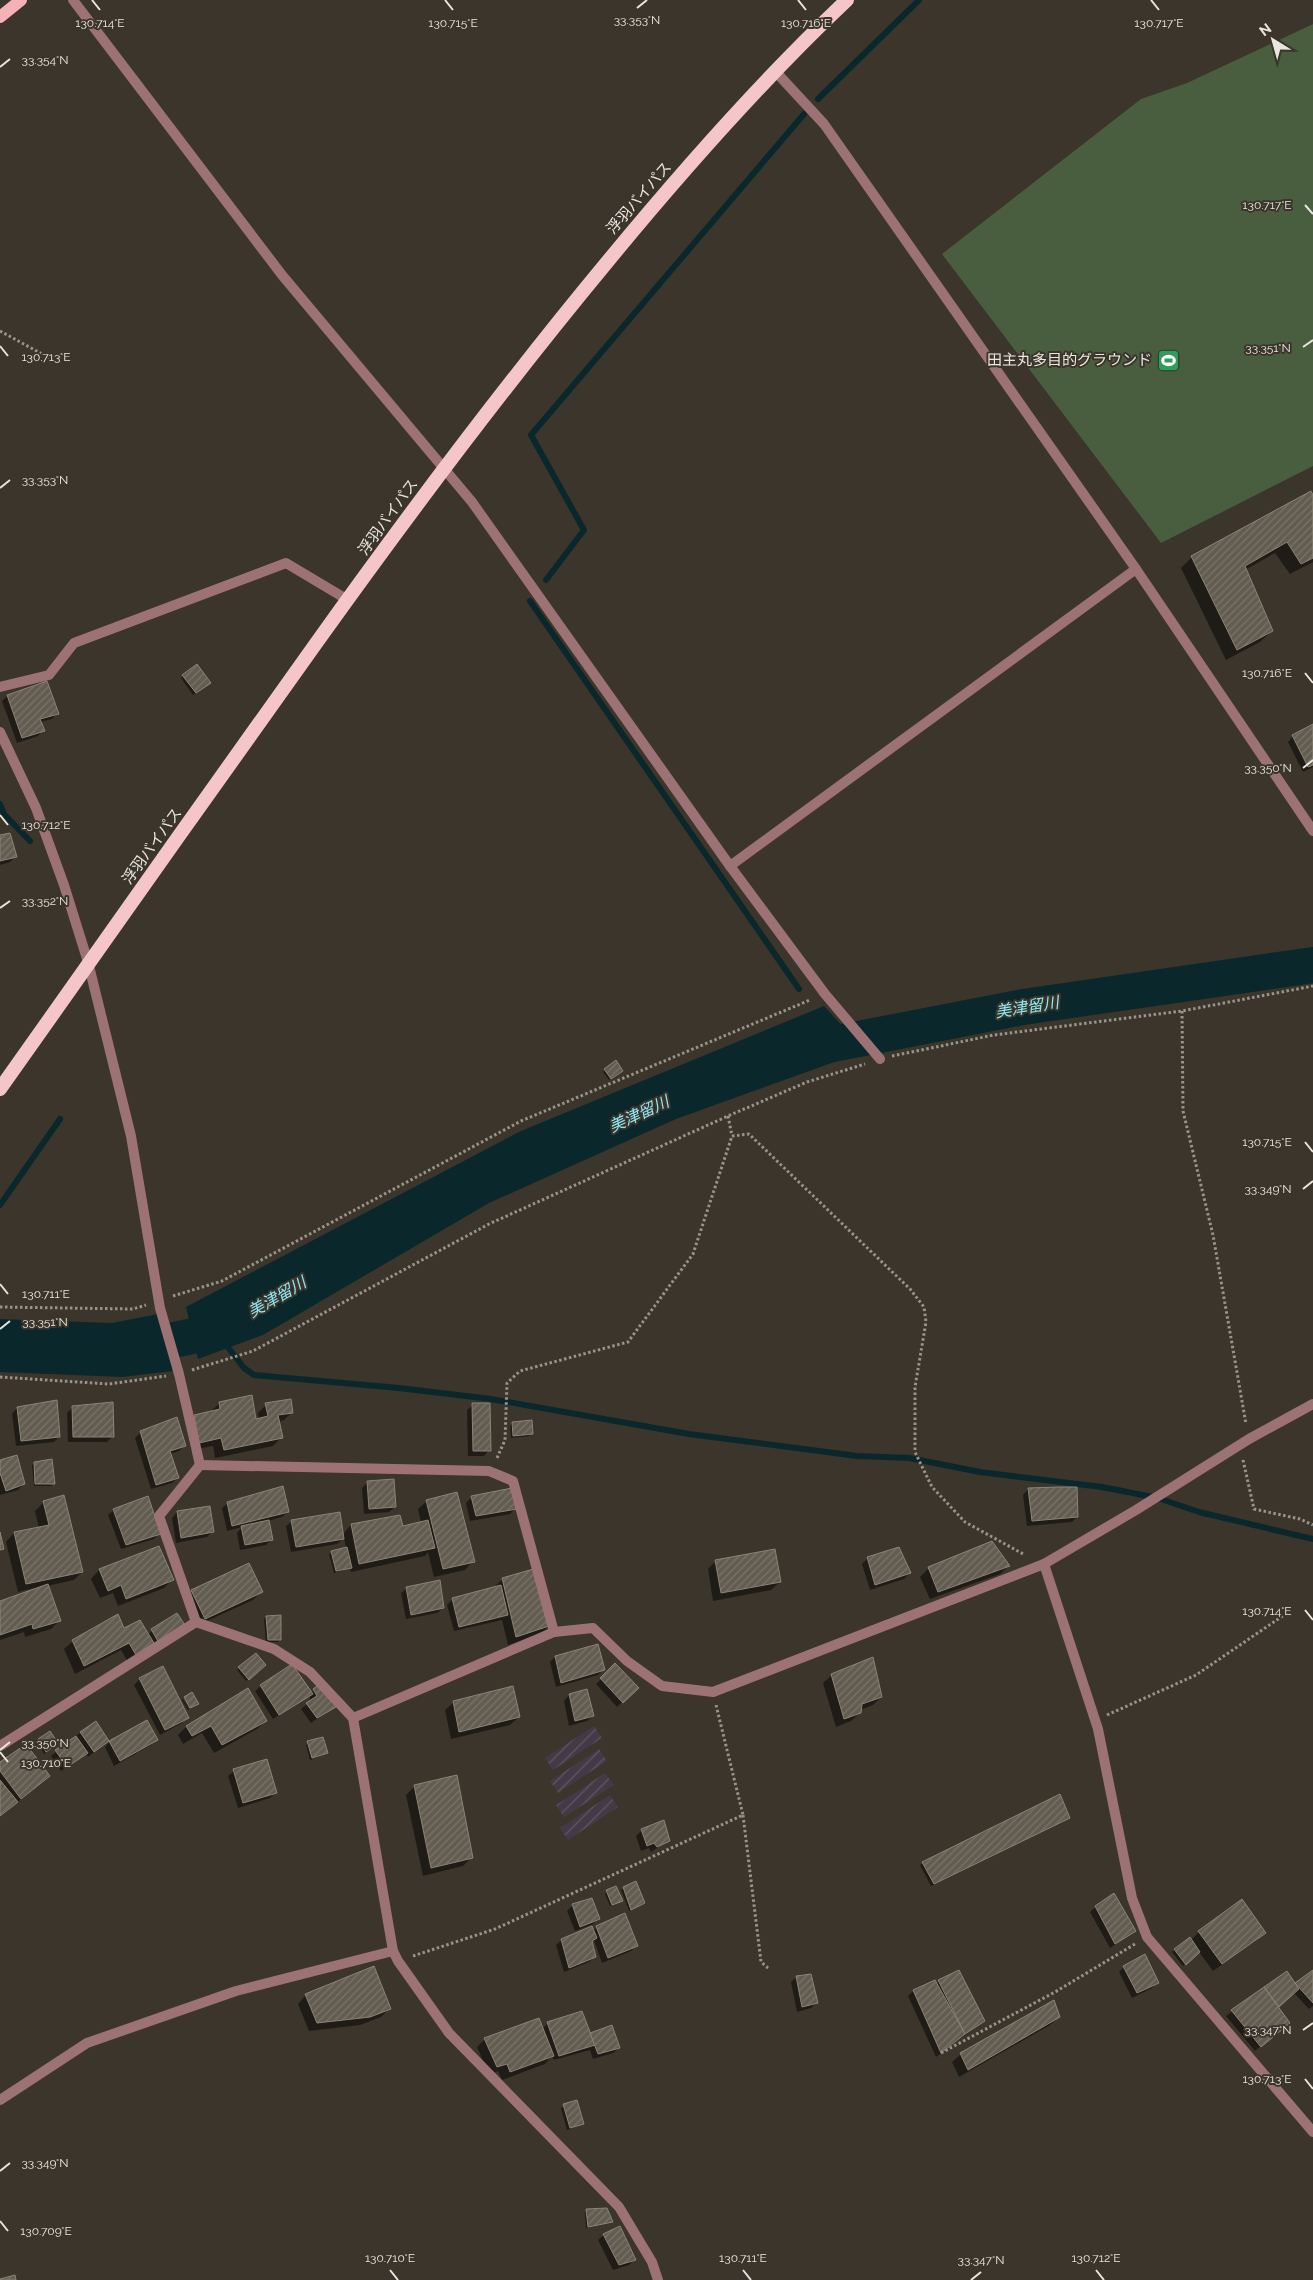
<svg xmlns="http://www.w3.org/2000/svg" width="1313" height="2280" font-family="Raleway,'Noto Sans JP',sans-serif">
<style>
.industrial{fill:url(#industrial-furrows)}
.pitch{fill:#495e3f}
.water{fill:#0a282c}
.shadow{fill:#0007}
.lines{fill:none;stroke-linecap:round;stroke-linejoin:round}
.stream{stroke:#0a282c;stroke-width:6}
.river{stroke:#0a282c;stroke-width:36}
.building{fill:url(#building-hatch);stroke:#8b8477}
.path{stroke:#98948b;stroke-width:3;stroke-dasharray:2.5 2.5;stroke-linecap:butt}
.minor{stroke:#9c7275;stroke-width:10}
.primary{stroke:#f6b1b7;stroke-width:12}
.trunk{stroke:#f4c6ca;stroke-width:14}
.ticks{fill:none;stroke:#e9e6df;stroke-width:2}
.labels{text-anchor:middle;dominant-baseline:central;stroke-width:4;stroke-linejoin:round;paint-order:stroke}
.street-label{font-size:15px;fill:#e9e6df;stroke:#3b352b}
.poi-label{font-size:15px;fill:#e9e6df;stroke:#3b352b;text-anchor:end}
.water-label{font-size:16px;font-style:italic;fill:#8de9f7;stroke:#3b352b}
.ticks-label{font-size:12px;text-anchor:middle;fill:#e9e6df;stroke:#3b352b;stroke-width:4;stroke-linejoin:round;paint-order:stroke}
</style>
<defs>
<pattern id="industrial-furrows" width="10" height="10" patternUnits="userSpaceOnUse" patternTransform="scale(1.25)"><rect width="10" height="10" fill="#453948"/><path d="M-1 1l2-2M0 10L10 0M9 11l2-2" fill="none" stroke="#605662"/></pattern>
<pattern id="building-hatch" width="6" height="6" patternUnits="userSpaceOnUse" patternTransform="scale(1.25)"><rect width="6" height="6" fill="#635c50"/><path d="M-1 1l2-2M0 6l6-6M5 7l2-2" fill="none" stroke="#797369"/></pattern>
</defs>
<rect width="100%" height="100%" fill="#3b352b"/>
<g class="industrial">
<polygon points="594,1726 602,1738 553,1770 545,1758"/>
<polygon points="599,1749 607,1761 558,1793 550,1781"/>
<polygon points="605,1773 614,1785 564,1817 556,1805"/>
<polygon points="610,1795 618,1807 568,1840 560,1828"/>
</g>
<polygon class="pitch" points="1313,24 1313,466 1161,543 942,254 1141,99 1187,83"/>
<g class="water">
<polygon points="824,1006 865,1051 676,1119 489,1203 263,1335 198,1359 186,1307 521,1131"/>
<polygon points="158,1314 173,1371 122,1377 0,1372 0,1319 112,1323"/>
</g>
<g class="shadow">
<polygon points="1313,498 1313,562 1290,574 1275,553 1245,570 1272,631 1260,642 1226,660 1181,568 1192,557"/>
<polygon points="183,676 207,685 193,695 181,678"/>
<polygon points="7,696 57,714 52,719 40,722 43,730 38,736 17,743 2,701"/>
<polygon points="1313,726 1313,767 1303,772 1288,742 1293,736"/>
<polygon points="0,837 15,857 10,862 0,865"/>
<polygon points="605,1070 619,1073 609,1080 603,1072"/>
<polygon points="220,1403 255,1420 259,1419 258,1413 266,1405 292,1412 284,1420 278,1422 281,1438 273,1446 215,1458 213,1446 191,1450 186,1424 194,1416 211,1411"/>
<polygon points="473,1405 489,1450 484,1456 468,1456 467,1410"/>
<polygon points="73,1407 113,1436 107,1442 68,1442 67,1413"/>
<polygon points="17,1408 59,1437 54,1442 16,1446 12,1414"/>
<polygon points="512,1423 532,1434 529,1436 511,1438 510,1426"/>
<polygon points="141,1432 184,1446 179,1451 170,1454 178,1478 172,1483 151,1489 135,1438"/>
<polygon points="0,1461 24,1484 18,1490 0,1495"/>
<polygon points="35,1463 54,1483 51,1486 34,1486 32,1465"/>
<polygon points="367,1483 395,1507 389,1512 364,1514 362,1488"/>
<polygon points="1028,1489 1077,1517 1072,1522 1027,1526 1023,1495"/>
<polygon points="63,1497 82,1572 74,1580 47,1586 60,1620 51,1629 25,1637 24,1632 0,1640 0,1602 34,1590 34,1588 18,1592 6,1542 14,1533 39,1528 35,1511 43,1503"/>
<polygon points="472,1497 515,1509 510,1514 470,1521 466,1503"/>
<polygon points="427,1501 473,1561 465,1570 434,1577 428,1552 425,1556 351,1572 350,1568 334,1573 329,1554 346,1548 344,1538 337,1544 291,1552 286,1526 292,1521 342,1535 351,1525 402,1527 421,1523 418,1509"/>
<polygon points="228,1503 288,1512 282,1517 268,1521 272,1539 266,1545 240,1550 237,1533 242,1527 227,1531 222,1508"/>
<polygon points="114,1510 159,1534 154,1539 121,1549 108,1515"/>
<polygon points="177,1512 212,1532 207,1537 176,1543 172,1518"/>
<polygon points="991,1543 1009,1566 1000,1574 930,1599 920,1577 928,1569"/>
<polygon points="159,1547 172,1580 164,1588 118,1606 113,1593 100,1598 91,1579 99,1570"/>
<polygon points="868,1558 910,1573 904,1579 870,1590 862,1564"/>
<polygon points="716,1561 780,1582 771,1590 713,1601 708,1569"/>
<polygon points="503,1579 550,1625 542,1633 508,1645 502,1620 454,1631 447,1605 453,1599 494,1587"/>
<polygon points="407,1588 443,1608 437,1613 406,1619 401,1593"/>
<polygon points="192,1591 261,1592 253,1600 196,1626 184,1599"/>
<polygon points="176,1615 185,1628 128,1662 121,1650 75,1674 64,1649 73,1641 123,1629 148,1634"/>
<polygon points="266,1617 280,1640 278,1642 266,1642 264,1619"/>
<polygon points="598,1645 603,1670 598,1675 556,1687 550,1662 555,1657"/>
<polygon points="264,1665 246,1681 237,1670 239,1668"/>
<polygon points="615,1665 637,1688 617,1707 596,1684"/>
<polygon points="162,1667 187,1717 182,1723 160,1735 134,1685 140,1679"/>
<polygon points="832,1675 881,1697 873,1705 860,1710 860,1713 851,1721 836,1727 823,1683"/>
<polygon points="321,1685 334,1706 311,1723 301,1709 311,1701 309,1696 273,1719 255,1691 261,1686 311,1693"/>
<polygon points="247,1690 266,1721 257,1729 214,1753 202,1733 183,1744 178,1735 186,1727"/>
<polygon points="586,1690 593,1716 587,1721 569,1726 564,1701 569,1695"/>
<polygon points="183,1699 189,1709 188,1710 182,1700"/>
<polygon points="454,1702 519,1717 510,1725 451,1739 445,1710"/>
<polygon points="81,1732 108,1741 88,1757 86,1753 61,1771 51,1756"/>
<polygon points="39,1740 55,1745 44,1754 37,1742"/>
<polygon points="157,1740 151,1745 114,1766 105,1747 110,1742"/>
<polygon points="308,1742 327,1753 310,1760 306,1745"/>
<polygon points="0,1764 43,1782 0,1816"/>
<polygon points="234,1771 276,1792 270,1798 238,1808 228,1776"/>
<polygon points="415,1786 472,1857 463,1866 423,1876 406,1795"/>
<polygon points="1059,1796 1068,1818 1066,1820 931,1886 920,1865 923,1863"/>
<polygon points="642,1830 669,1840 651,1852 649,1848 641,1851 636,1836"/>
<polygon points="624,1888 641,1905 629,1911 621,1890"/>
<polygon points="607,1891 621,1901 610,1906 605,1894"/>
<polygon points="573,1905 598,1918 593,1924 575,1931 567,1911"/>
<polygon points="1096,1907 1134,1931 1110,1948 1090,1912"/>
<polygon points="597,1927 636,1946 631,1951 602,1963 594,1940 591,1942 595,1957 589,1962 564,1972 556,1945 562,1940 593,1931"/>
<polygon points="1199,1932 1264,1933 1256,1941 1213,1971 1199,1952 1183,1966 1172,1952 1190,1939 1191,1940"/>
<polygon points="1124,1967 1157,1982 1152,1988 1132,1998 1119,1972"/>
<polygon points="1313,1971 1313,2006 1309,2009 1294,1993 1277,2008 1283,2028 1255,2051 1226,2016 1286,1973 1294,1984"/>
<polygon points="797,1977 817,2002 811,2008 797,2012 791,1982"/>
<polygon points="939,1981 984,2021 936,2057 908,1996 913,1991 936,1984"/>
<polygon points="306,1995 390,2008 381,2017 360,2025 309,2031 298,2004"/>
<polygon points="1059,2017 1050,2025 959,2077 952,2062 961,2054"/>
<polygon points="548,2023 590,2034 619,2048 613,2053 593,2059 590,2050 554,2060 552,2056 545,2064 502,2080 498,2071 489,2075 477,2047 485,2039 542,2029"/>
<polygon points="576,2102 582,2124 567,2130 561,2108"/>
<polygon points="587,2210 612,2222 586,2228 585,2213"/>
<polygon points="604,2235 635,2259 629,2265 613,2270 598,2240"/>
</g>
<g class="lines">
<g class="stream">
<polyline points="818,99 919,0"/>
<polyline points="546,580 584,530 531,435 804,114"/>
<polyline points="530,601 799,989"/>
<polyline points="0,804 4,814 30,841"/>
<polyline points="0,1205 60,1119"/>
<polyline points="224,1342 244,1368 254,1375 399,1388 491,1399 689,1434 857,1456 909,1458 980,1472 1102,1487 1158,1498 1199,1512 1313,1539"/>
</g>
<g class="river">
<polyline points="807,1049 1023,1007 1313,965"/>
<polyline points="127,1350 216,1331 238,1319"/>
</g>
</g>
<g class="building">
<polygon points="1311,491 1313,495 1313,558 1301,564 1287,542 1245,566 1273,631 1237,650 1191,556"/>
<polygon points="197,664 211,683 196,693 182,675"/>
<polygon points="47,681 59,714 40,719 45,731 22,738 7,695"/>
<polygon points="1313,724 1313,765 1308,767 1292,735"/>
<polygon points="10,833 17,857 0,861 0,835"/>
<polygon points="616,1060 623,1071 611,1079 604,1069"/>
<polygon points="252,1395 256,1419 268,1416 265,1403 291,1399 293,1413 278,1415 283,1438 224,1450 221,1438 199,1443 194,1415 220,1409 219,1402"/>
<polygon points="57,1400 60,1437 21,1441 17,1407"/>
<polygon points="113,1402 114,1437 73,1437 72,1406"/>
<polygon points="472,1403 490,1403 491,1451 473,1451"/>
<polygon points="177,1417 186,1446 170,1451 179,1478 156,1485 140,1431"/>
<polygon points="532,1420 533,1434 513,1436 512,1422"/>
<polygon points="17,1455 25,1484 6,1491 0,1473 0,1460"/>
<polygon points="52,1459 55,1484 35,1484 34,1462"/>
<polygon points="394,1479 396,1507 369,1509 367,1481"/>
<polygon points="283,1486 289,1512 232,1526 227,1502"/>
<polygon points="1058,1487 1077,1487 1078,1517 1032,1521 1028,1488"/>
<polygon points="512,1488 517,1509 476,1516 471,1496"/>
<polygon points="457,1492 475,1562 443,1569 426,1500"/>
<polygon points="64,1495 83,1572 26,1584 14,1532 49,1525 43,1501"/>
<polygon points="148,1496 161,1534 126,1545 113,1509"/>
<polygon points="210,1506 214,1532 181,1538 177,1511"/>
<polygon points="340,1512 344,1539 296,1547 291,1520"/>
<polygon points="400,1515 403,1526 428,1520 435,1548 359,1564 351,1524"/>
<polygon points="269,1520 273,1540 245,1545 241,1526"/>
<polygon points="0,1532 4,1549 0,1550"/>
<polygon points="992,1541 1010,1566 938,1592 928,1567"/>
<polygon points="159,1546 174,1580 126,1599 121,1585 108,1591 99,1569"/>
<polygon points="347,1547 352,1568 336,1571 331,1551"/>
<polygon points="899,1547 911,1573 875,1585 867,1557"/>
<polygon points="775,1549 781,1582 721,1593 715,1560"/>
<polygon points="249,1563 263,1592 205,1619 191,1590"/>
<polygon points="537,1568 552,1625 516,1637 502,1578"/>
<polygon points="440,1580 444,1608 411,1615 406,1587"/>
<polygon points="48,1584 61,1621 33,1629 32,1624 0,1635 0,1601"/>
<polygon points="501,1585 508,1615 459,1627 452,1598"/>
<polygon points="177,1613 187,1628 159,1643 151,1629"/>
<polygon points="118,1614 124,1628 140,1620 154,1643 136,1655 129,1643 84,1666 72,1640"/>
<polygon points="281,1615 281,1640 268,1640 266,1616"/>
<polygon points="598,1644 605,1670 561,1683 555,1656"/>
<polygon points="256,1653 266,1665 249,1680 238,1667"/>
<polygon points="873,1657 882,1697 862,1704 861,1713 844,1719 831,1674"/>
<polygon points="615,1663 639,1688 623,1703 600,1678"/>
<polygon points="292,1664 313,1694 279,1715 260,1685"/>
<polygon points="163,1666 189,1718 165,1730 139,1678"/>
<polygon points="321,1683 336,1707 317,1718 306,1703 317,1696 313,1689"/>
<polygon points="513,1686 520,1717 459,1732 453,1701"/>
<polygon points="248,1688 267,1721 222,1745 211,1726 192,1736 186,1726"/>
<polygon points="587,1689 594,1716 575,1721 569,1694"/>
<polygon points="192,1692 199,1704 190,1708 184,1697"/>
<polygon points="147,1720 158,1740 120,1761 109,1741"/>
<polygon points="96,1721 109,1741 94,1752 80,1732"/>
<polygon points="50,1731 58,1743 46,1752 38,1739"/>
<polygon points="76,1736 88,1753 67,1767 55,1750"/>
<polygon points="323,1737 328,1753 312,1758 307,1741"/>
<polygon points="26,1744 50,1776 21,1799 0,1771 0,1762"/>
<polygon points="267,1759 277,1793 243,1803 233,1769"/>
<polygon points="457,1775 473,1858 431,1868 414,1785"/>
<polygon points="0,1780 18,1802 0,1816"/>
<polygon points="1060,1794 1070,1818 934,1884 922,1862"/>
<polygon points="664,1820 670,1841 657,1847 654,1843 647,1846 641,1829"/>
<polygon points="636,1881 645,1903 631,1910 623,1887"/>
<polygon points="616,1886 623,1901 612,1905 606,1890"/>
<polygon points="1114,1893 1136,1931 1115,1944 1095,1906"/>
<polygon points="592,1898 600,1919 580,1927 572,1904"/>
<polygon points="1242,1899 1266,1933 1222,1964 1198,1931"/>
<polygon points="625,1913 638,1946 608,1958 596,1926"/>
<polygon points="592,1926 597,1938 592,1941 596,1957 569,1968 561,1939"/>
<polygon points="1190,1937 1200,1952 1186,1965 1174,1949"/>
<polygon points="1145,1954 1159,1983 1137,1993 1123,1966"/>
<polygon points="374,1966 391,2009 370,2017 317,2023 305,1994"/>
<polygon points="959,1970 985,2021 965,2034 938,1980"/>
<polygon points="1313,1970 1313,2003 1295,1983"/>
<polygon points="1287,1971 1299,1989 1279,2007 1264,1987"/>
<polygon points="811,1974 818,2003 802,2007 796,1976"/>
<polygon points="935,1980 965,2034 941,2053 913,1990"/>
<polygon points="1264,1987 1290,2023 1261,2047 1231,2010"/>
<polygon points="1054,2000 1060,2017 968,2070 960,2053"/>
<polygon points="582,2011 595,2045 559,2056 547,2022"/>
<polygon points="539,2018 554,2056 510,2072 507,2064 497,2067 484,2038"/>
<polygon points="612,2025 620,2048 598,2054 590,2033"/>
<polygon points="577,2100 584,2124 570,2128 563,2104"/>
<polygon points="607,2208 613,2222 588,2227 586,2209"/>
<polygon points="620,2226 636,2260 619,2265 603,2234"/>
<polygon points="15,2275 16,2280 0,2280 0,2279"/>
</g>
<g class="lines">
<g class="path">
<polyline points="0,331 53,360"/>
<polyline points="1182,1011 1183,1111 1213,1235 1246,1424"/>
<polyline points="892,1056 994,1035 1182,1011 1313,986"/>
<polyline points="728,1116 732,1136"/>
<polyline points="173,1296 222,1281 521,1121 810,1000"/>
<polyline points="0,1307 133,1309 146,1305"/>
<polyline points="192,1370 253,1351 489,1224 728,1116 807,1082 865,1064"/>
<polyline points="0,1377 109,1384 166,1376"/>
<polyline points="497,1458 505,1440 507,1383 520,1371 628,1342 693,1254 732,1136 749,1134 910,1289 924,1307 926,1322 915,1387 915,1452 932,1487 965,1522 1025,1555"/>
<polyline points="1243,1460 1254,1509 1300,1519 1313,1525"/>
<polyline points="1107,1715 1196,1675 1287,1613"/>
<polyline points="743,1815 761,1962 768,1968"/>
<polyline points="413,1956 495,1929 743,1815 716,1705"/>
<polyline points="941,2053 1055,1992 1135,1944"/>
</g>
<g class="minor">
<polyline points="73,0 282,275 472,502 730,866 825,994 880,1059"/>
<polyline points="775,71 824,124 1136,569 1313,831"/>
<polyline points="0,687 49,675 74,643 286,563 348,600"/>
<polyline points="0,732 36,808 64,885 88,962 131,1136 160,1308 179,1374 200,1465"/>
<polyline points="730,866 1136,569"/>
<polyline points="200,1465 489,1471 513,1481 554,1632"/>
<polyline points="1044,1564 1098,1729 1132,1898 1147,1937 1313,2132"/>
<polyline points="196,1622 274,1649 310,1672 353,1718 393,1951 398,1961 449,2033 619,2207 652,2262 658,2280"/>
<polyline points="196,1622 159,1516 200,1465"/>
<polyline points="353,1718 554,1632 593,1628 627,1661 662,1686 713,1692 1044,1564 1136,1510 1249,1439 1313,1404"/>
<polyline points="0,1746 196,1622"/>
<polyline points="0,2100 87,2043 236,1991 393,1951"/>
</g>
<polyline class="primary" points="0,17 21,0"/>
<path class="trunk" d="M0 1089C105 939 211 791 317 642 410 512 506 384 608 261 683 170 761 81 847 0"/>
</g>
<path class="ticks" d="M92 0 100 10M445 0 453 10M798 0 806 10M1151 0 1159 10M637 8 647 0M0 67 10 59M1305 205 1313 214M0 346 8 356M1303 347 1313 340M0 488 10 480M1305 673 1313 683M1303 768 1313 760M0 815 8 825M0 908 10 901M1305 1142 1313 1152M1303 1189 1313 1181M0 1284 8 1294M0 1329 10 1321M1305 1610 1313 1620M0 1750 10 1742M0 1752 8 1762M1303 2030 1313 2023M1305 2079 1313 2089M0 2171 10 2163M0 2221 8 2231M390 2270 398 2280M743 2270 751 2280M1096 2270 1104 2280M971 2280 981 2272"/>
<defs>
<symbol id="stadium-square" viewBox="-11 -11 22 22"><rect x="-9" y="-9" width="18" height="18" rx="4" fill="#2e9e5b" stroke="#3b352b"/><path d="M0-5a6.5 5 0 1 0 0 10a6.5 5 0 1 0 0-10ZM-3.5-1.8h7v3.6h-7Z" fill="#fff"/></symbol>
</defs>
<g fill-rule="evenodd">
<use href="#stadium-square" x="1156" y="348" width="25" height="25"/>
</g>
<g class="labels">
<g class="street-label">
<text transform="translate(639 198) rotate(-49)">浮羽バイパス</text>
<text transform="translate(388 517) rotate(-54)">浮羽バイパス</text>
<text transform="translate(152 846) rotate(-54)">浮羽バイパス</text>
</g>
<g class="poi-label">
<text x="1152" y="360">田主丸多目的グラウンド</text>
</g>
<g class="water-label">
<text transform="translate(1027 1007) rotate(-9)">美津留川</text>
<text transform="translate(639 1114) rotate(-25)">美津留川</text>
<text transform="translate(277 1297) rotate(-30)">美津留川</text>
</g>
</g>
<g class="ticks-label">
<text x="637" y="24">33.353°N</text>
<text x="100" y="27">130.714°E</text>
<text x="453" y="27">130.715°E</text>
<text x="806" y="27">130.716°E</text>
<text x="1159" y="27">130.717°E</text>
<text x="45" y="64">33.354°N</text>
<text x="1267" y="209">130.717°E</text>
<text x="1268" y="352">33.351°N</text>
<text x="46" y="361">130.713°E</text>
<text x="45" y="484">33.353°N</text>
<text x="1267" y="677">130.716°E</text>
<text x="1268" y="772">33.350°N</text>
<text x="46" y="829">130.712°E</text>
<text x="45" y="905">33.352°N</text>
<text x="1267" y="1146">130.715°E</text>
<text x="1268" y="1193">33.349°N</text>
<text x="46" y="1298">130.711°E</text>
<text x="45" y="1326">33.351°N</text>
<text x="1267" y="1615">130.714°E</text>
<text x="45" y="1747">33.350°N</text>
<text x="46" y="1767">130.710°E</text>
<text x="1268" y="2034">33.347°N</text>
<text x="1267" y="2083">130.713°E</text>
<text x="45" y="2167">33.349°N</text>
<text x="46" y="2235">130.709°E</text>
<text x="390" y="2262">130.710°E</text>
<text x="743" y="2262">130.711°E</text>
<text x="1096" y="2262">130.712°E</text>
<text x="981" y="2264">33.347°N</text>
</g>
<g transform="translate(1273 40) rotate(323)" stroke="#3b352b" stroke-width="4" paint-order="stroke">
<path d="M0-4L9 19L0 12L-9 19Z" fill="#e9e6df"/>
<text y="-8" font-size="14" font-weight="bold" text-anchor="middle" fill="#e9e6df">N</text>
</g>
</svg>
